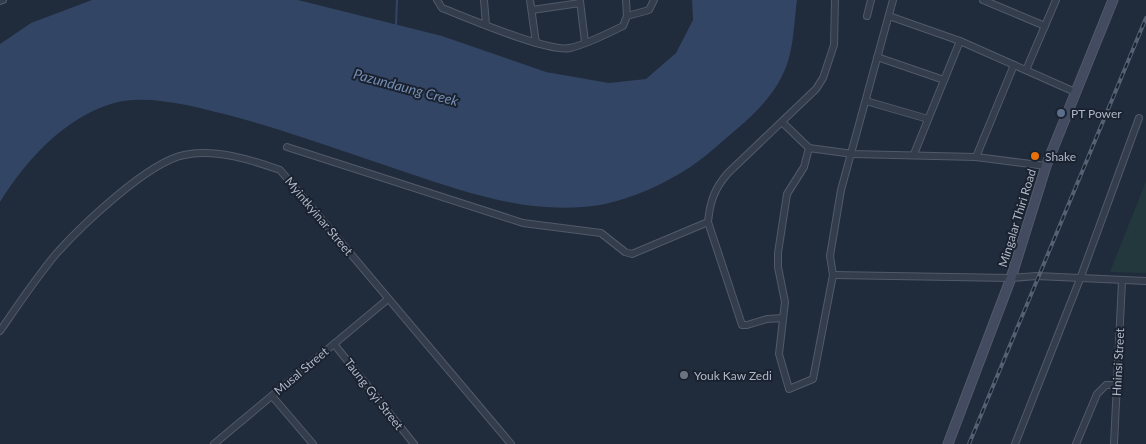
<svg xmlns="http://www.w3.org/2000/svg" width="1146" height="444" font-family="Lato,sans-serif">
<style>
.green{fill:#22383c}
.water{fill:#334564}
.lines{fill:none;stroke-linecap:round;stroke-linejoin:round}
.stream{stroke:#334564;stroke-width:2}
.street-casing{stroke:#525a69;stroke-width:8}
.secondary-casing{stroke:#525a69;stroke-width:11}
.street{stroke:#343d4b;stroke-width:6}
.secondary{stroke:#424b5f;stroke-width:9}
.rail-casing{stroke:#566073;stroke-width:4}
.rail{stroke:#1a2230;stroke-width:2;stroke-dasharray:5.5;stroke-linecap:butt}
.service-dot{fill:#5c6f8a;stroke:#1a2230;stroke-width:2}
.food-dot{fill:#e8710a;stroke:#1a2230;stroke-width:2}
.worship-dot{fill:#6b7280;stroke:#1a2230;stroke-width:2}
.labels{text-anchor:middle;dominant-baseline:central;stroke-width:4;stroke-linejoin:round;paint-order:stroke}
.poi-label{font-size:12px;fill:#afb7c7;stroke:#1a2230;text-anchor:start}
.street-label{font-size:12px;fill:#afb7c7;stroke:#1a2230}
.water-label{font-size:14px;font-style:italic;fill:#758db2;stroke:#1a2230}
</style>
<rect width="100%" height="100%" fill="#202b3b"/>
<polygon class="green" points="1146,181 1146,273 1110,272"/>
<path class="water" d="M92 0H298L442 36 546 72 609 83 646 79 676 53 693 20 692 0H797C794 21 794 47 786 67 772 104 738 127 710 152 679 179 624 205 583 207 522 212 465 192 408 173 347 153 286 130 224 114 192 106 147 94 114 103 65 117 26 160 0 202V44L31 23Z"/>
<g class="lines">
<polyline class="stream" points="396,25 397,0"/>
<defs>
<g id="street">
<path d="M437 0 442 8C465 17 549 53 570 48 588 44 606 34 623 26L627 16 626 0"/>
<polyline points="484,0 486,25"/>
<polyline points="530,0 536,43"/>
<polyline points="983,0 1045,26"/>
<polyline points="0,1 3,0"/>
<polyline points="580,1 585,42"/>
<polyline points="532,10 580,3"/>
<polyline points="627,16 649,10 654,0"/>
<polyline points="867,16 871,0"/>
<polyline points="889,16 960,41 1075,92"/>
<polyline points="877,57 944,80"/>
<polyline points="1026,70 1056,0"/>
<polyline points="866,101 928,119"/>
<polyline points="783,123 809,148 853,154 976,157 1046,166"/>
<polyline points="287,147 523,223 601,233 625,252 632,254 708,222"/>
<polyline points="809,148 804,167 787,194 778,253 778,267 785,302 779,354 789,389 813,379 833,275 830,256 841,190 893,0"/>
<polyline points="914,154 960,41"/>
<polyline points="976,157 1014,65"/>
<polyline points="833,275 1011,278 1037,276 1146,281"/>
<path d="M783 318 767 319 747 325H742L708 222C710 202 714 189 728 173L816 89 823 78 834 45 835 0"/>
<path d="M0 331C18 305 36 278 56 254 81 226 148 162 184 155 214 148 252 160 280 170L511 444"/>
<polyline points="334,344 414,444"/>
<polyline points="272,396 313,444"/>
<polyline points="214,444 388,299"/>
<polyline points="1015,444 1080,279 1139,118"/>
<polyline points="1076,444 1097,394 1106,385 1117,385"/>
<polyline points="1114,444 1122,281"/>
</g>
<polyline id="secondary" points="948,444 1011,278 1046,166 1113,0"/>
</defs>
<use href="#street" class="street-casing"/>
<use href="#secondary" class="secondary-casing"/>
<use href="#street" class="street"/>
<use href="#secondary" class="secondary"/>
<defs>
<polyline id="rail" points="969,444 1146,18"/>
</defs>
<use href="#rail" class="rail-casing"/>
<use href="#rail" class="rail"/>
</g>
<circle class="service-dot" cx="1061" cy="113" r="5"/>
<circle class="food-dot" cx="1035" cy="156" r="5"/>
<circle class="worship-dot" cx="684" cy="375" r="5"/>
<g class="labels">
<g class="poi-label">
<text x="1071" y="113">PT Power</text>
<text x="1045" y="156">Shake</text>
<text x="694" y="375">Youk Kaw Zedi</text>
</g>
<g class="street-label">
<text transform="translate(319 216) rotate(50)">Myintkyinar Street</text>
<text transform="translate(1017 218) rotate(-73)">Mingalar Thiri Road</text>
<text transform="translate(1118 362) rotate(-87)">Hninsi Street</text>
<text transform="translate(301 371) rotate(-40)">Musal Street</text>
<text transform="translate(374 394) rotate(52)">Taung Gyi Street</text>
</g>
<g class="water-label">
<text transform="translate(406 87) rotate(15)">Pazundaung Creek</text>
</g>
</g>
</svg>
